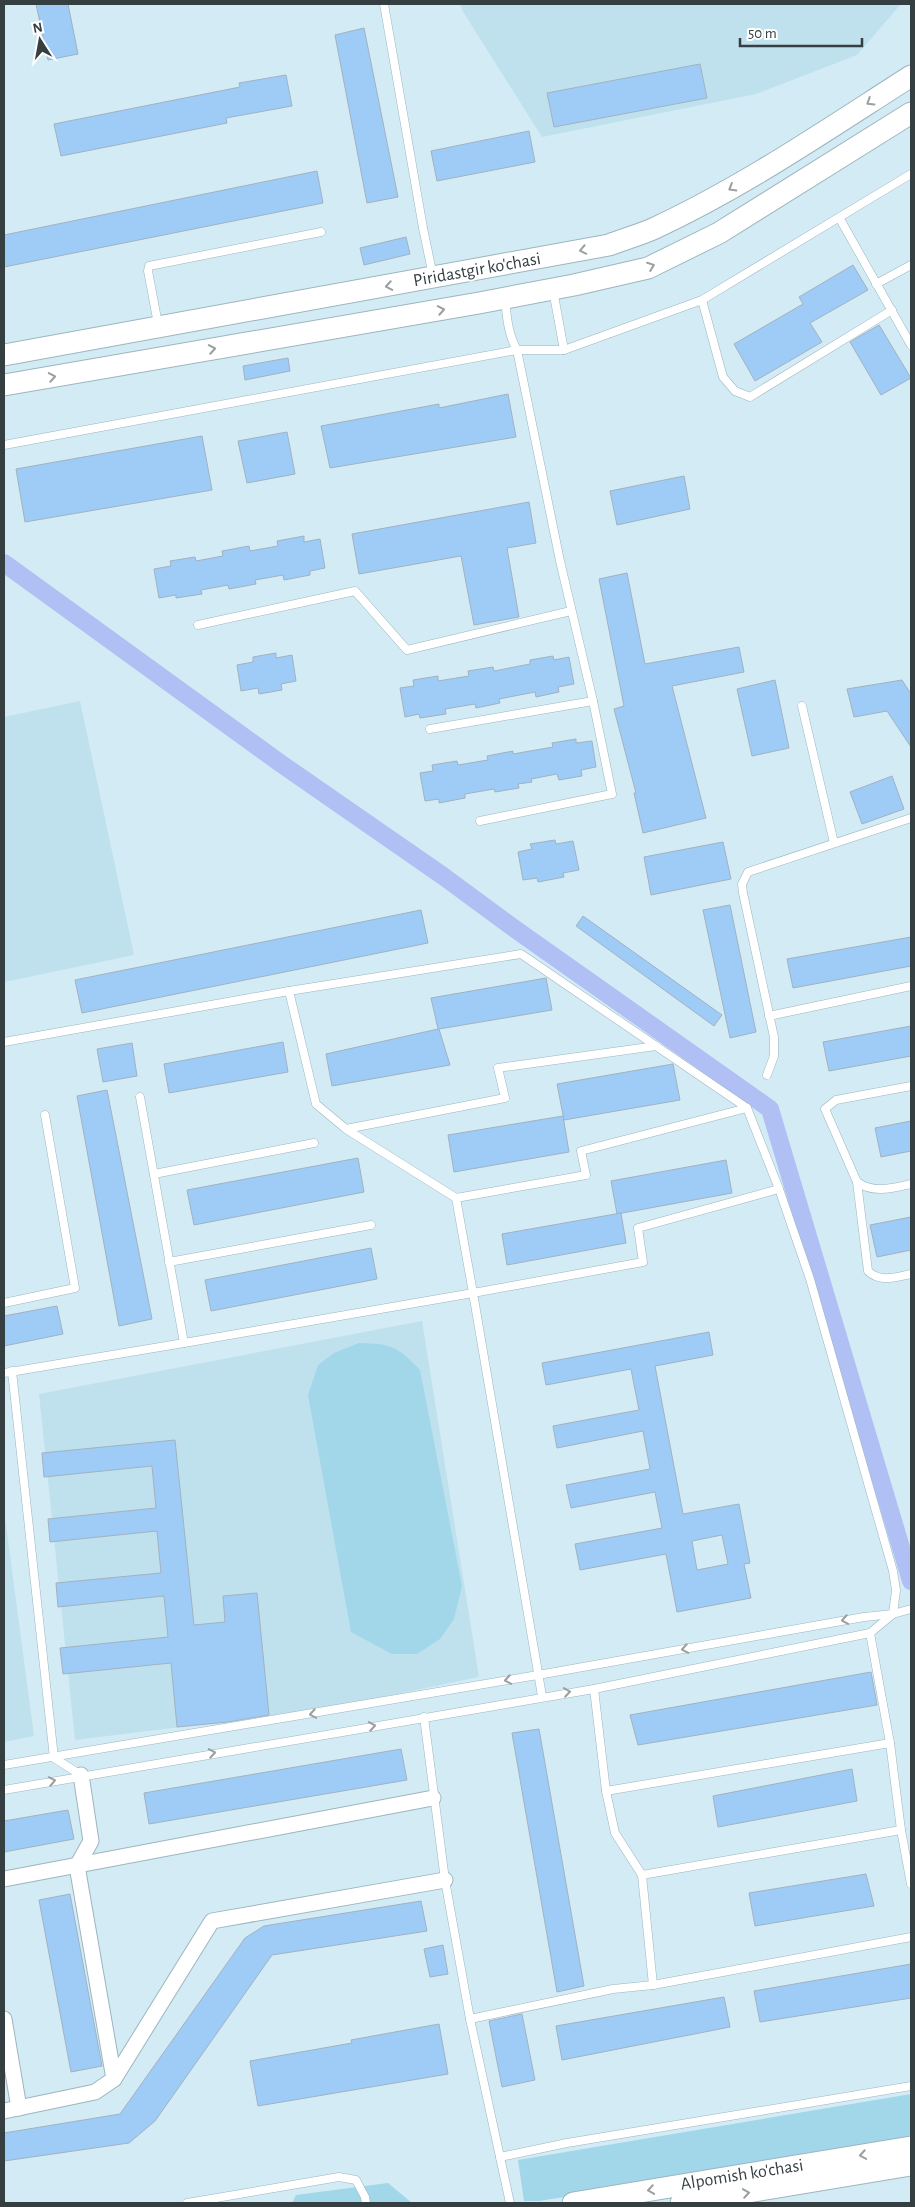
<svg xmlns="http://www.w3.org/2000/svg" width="915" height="2207" font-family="'Alegreya Sans',sans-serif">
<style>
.built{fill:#bfe1ed}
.green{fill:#a1d7e9}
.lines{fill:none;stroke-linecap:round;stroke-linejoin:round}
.canal{stroke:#b0bff4;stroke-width:18}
.building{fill:#9eccf6;stroke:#a1b2c1;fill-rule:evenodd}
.lane-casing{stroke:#9db5be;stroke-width:9}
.street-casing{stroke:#9db5be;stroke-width:17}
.secondary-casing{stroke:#9db5be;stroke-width:23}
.lane{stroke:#fff;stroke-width:8}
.street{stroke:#fff;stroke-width:15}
.secondary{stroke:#fff;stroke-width:21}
.oneway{stroke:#9a9fa0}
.labels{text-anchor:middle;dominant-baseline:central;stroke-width:4;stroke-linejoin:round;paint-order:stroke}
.street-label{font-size:18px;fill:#353f42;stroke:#fff}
</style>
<rect width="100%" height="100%" fill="#d2ebf5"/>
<g class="built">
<polygon points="460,4 901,4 857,55 756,94 542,137 462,10"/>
<polygon points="80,701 134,955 4,982 4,717"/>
<polygon points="422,1321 479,1677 319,1710 75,1740 39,1394"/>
<polygon points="4,1510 34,1736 4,1742"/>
</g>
<g class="green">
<path d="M359 1343C392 1344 397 1346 420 1370L462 1586 454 1619 440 1639 417 1654H392L351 1632 308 1395 318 1365 334 1353Z"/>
<polygon points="911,2094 911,2141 539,2201 524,2201 518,2160"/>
<polygon points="388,2183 412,2203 292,2203 296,2195"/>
</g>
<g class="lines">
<polyline class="canal" points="4,563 280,763 443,876 515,929 770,1109 911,1581"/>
</g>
<g class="building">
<polygon points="36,4 68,4 78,54 48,60"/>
<polygon points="364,28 398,197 367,203 335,35"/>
<polygon points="700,64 707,98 554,127 547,93"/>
<polygon points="286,75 292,106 226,118 227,123 61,156 54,124 240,87 239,83"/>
<polygon points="529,131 535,162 437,181 431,151"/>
<polygon points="317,171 323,203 4,267 4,235"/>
<polygon points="406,237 410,254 364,265 360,248"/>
<polygon points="853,265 868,290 810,323 822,342 755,381 734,344 803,304 799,297"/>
<polygon points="879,325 911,378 881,395 850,342"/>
<polygon points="288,358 290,371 245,380 243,366"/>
<polygon points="508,394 516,437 330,468 321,426 439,404 439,408"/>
<polygon points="287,432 295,474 247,483 238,441"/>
<polygon points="202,436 212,490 25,522 16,469"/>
<polygon points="684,476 690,509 617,525 610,491"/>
<polygon points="529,502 536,543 507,548 519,617 474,625 461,556 359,574 352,534"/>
<polygon points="304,536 304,542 320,539 325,568 310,571 310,575 284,580 283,575 255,580 256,584 229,589 228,585 201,590 202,594 176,598 176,595 159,598 154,569 171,566 170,561 195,557 196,561 223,556 222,551 249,546 250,551 278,546 277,541"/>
<polygon points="627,573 645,664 739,647 744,672 672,686 706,818 643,833 634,793 636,793 614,709 624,706 599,579"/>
<polygon points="276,653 276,658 292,655 296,681 281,684 282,690 259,694 258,688 241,691 237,665 253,662 253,657"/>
<polygon points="553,656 554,660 569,657 574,684 558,687 559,692 536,697 535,692 499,699 500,703 476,708 475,704 445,709 446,714 420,718 419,714 405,717 400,688 414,686 413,680 438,676 438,681 469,676 468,671 493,667 494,671 530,664 530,660"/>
<polygon points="775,680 789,748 752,756 737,689"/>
<polygon points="902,680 911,694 911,747 887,711 854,717 847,689"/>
<polygon points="576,739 576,743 592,741 596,767 581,770 582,776 559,780 557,774 531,779 532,782 518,784 519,788 495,792 494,789 465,794 465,798 439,803 439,799 425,801 420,773 433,771 432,765 457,761 458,765 488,760 487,756 513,751 513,754 553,747 552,743"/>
<polygon points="892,776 904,809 862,824 850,792"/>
<polygon points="555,840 556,844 573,841 579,870 563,873 564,877 538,882 537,878 523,880 518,852 532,849 530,844"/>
<polygon points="723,842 731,879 651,895 644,857"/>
<polygon points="730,905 756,1032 730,1038 703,910"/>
<polygon points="421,910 428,943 82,1013 75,980"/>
<polygon points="583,916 722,1015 714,1026 576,926"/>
<polygon points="911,937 911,966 793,988 787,959"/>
<polygon points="546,978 552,1010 439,1029 450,1065 332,1086 326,1054 438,1029 431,998"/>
<polygon points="911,1026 911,1056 829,1071 823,1042"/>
<polygon points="283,1042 288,1072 169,1093 164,1064"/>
<polygon points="132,1043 137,1076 103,1082 97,1049"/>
<polygon points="673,1064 680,1100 564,1120 557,1084"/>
<polygon points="107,1090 152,1319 119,1326 77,1096"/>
<polygon points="563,1116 569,1152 454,1172 448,1135"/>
<polygon points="911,1121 911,1151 881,1157 875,1128"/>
<polygon points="358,1158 364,1192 194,1225 187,1190"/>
<polygon points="726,1160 732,1193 617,1214 611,1181"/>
<polygon points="621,1213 626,1243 507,1265 502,1234"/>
<polygon points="911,1217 911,1250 877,1257 870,1225"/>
<polygon points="371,1248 377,1279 211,1311 205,1280"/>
<polygon points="57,1306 63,1334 4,1346 4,1316"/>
<path d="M709 1332 713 1355 655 1366 683 1514 739 1504 750 1563 744 1564 751 1598 677 1612 666 1554 580 1570 575 1544 662 1528 655 1492 571 1508 566 1485 650 1469 643 1431 557 1448 553 1426 639 1410 631 1369 546 1385 542 1363ZM722 1535 728 1564 697 1570 692 1541Z"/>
<polygon points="175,1440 194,1625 225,1622 223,1596 257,1593 269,1715 228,1722 177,1727 171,1663 63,1674 60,1648 168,1637 164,1596 58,1607 56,1583 161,1573 157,1531 50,1542 48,1519 156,1508 152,1466 44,1477 42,1453"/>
<polygon points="871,1672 877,1705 638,1745 630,1715"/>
<polygon points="539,1729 584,1986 557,1992 512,1733"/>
<polygon points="401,1749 407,1780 149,1824 144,1793"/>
<polygon points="852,1769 857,1801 718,1827 713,1796"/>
<polygon points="68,1810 74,1839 4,1852 4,1821"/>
<polygon points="866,1874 874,1906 755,1926 749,1893"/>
<polygon points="70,1894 102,2066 71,2072 39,1900"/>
<polygon points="421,1901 427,1931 272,1955 155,2121 129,2143 4,2161 4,2133 120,2114 245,1938 264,1926"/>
<polygon points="443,1945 448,1974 430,1977 424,1949"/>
<polygon points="911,1964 911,1998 760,2022 754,1991"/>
<polygon points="724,1997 730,2027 562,2060 556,2026"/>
<polygon points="522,2014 535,2080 502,2087 489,2021"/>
<polygon points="439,2024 448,2074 258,2106 250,2061 352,2043 351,2040"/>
</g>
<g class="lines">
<defs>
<g id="lane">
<polyline points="384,4 423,228 433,276"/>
<polyline points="840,219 911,345"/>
<polyline points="876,284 911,265"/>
<polyline points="553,290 564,350"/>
<polyline points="702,300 723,377 735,391 750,397 892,310"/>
<polyline points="158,324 148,271 149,266 321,232"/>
<polyline points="4,445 517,350 564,350 702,300 911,174"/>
<polyline points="198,625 355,591 407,650 571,611"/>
<polyline points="802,706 834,843"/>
<polyline points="430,729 593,701"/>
<path d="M480 821 612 794 593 701 560 561 517 350C508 334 507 318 505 300"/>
<polyline points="769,1016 911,986"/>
<polyline points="4,1042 289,991"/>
<polyline points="767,1075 774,1056 774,1037 743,893 742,884 748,872 911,818"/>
<path d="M911 1086 836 1100 825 1109 857 1182C874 1194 893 1188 911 1184"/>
<polyline points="140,1097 184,1343 473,1293 456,1198 586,1175 581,1151 747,1108"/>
<polyline points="154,1174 314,1143"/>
<path d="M857 1182 868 1271C880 1283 896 1277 911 1274"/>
<polyline points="456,1198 346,1129 505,1098 498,1068 656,1046"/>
<polyline points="169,1262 371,1225"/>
<polyline points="4,1303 75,1288 45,1115"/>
<polyline points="12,1371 54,1758 81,1775"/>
<polyline points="4,1373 184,1343"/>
<polyline points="870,1633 890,1743 901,1830 911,1884"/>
<polyline points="594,1689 606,1791 890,1743"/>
<polyline points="542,1696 473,1293 643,1262 638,1228 779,1189"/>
<polyline points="424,1717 445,1880 470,2019 510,2203"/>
<polyline points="4,1765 538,1675 864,1617 893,1614 911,1609"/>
<polyline points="4,1790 594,1689 870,1633 893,1614 896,1590 893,1571 810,1279 779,1189 747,1108 521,954 289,991 316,1104 346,1129"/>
<polyline points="606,1791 615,1833 642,1875"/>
<polyline points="653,1985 642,1875 901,1830"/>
<polyline points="470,2019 613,1989 653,1985 911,1937"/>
<polyline points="500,2157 567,2143 911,2086"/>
<polyline points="187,2203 339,2177 356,2180 365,2197 366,2203"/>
</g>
<g id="street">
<polyline points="81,1775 91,1841 77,1866 114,2079"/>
<polyline points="4,1879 433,1798"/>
<polyline points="4,2019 19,2108"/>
<polyline points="4,2111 95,2092 114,2079 212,1921 445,1880"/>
</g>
<g id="secondary">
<path d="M4 355 609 245C624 239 640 235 655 228 745 186 828 129 911 76"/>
<polyline points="4,385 479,303 574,285 648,268 719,233 911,113"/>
<polyline points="573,2203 911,2147"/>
<polyline points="681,2203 911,2165"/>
</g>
</defs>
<use href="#lane" class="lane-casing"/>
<use href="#street" class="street-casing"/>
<use href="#secondary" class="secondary-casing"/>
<use href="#lane" class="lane"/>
<use href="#street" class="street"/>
<use href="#secondary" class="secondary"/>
</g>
<defs><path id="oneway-chevron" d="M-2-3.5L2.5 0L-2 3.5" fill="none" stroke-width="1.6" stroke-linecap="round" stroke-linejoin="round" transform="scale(1.25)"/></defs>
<g class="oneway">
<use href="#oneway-chevron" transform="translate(870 102) rotate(148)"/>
<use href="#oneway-chevron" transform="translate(732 188) rotate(149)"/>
<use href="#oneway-chevron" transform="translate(583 250) rotate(169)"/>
<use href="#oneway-chevron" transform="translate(651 266) rotate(-21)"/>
<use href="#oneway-chevron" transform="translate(389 286) rotate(170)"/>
<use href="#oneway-chevron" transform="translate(441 310) rotate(-10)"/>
<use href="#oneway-chevron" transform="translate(212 349) rotate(-10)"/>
<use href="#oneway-chevron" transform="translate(52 377) rotate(-10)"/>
<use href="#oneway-chevron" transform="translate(845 1620) rotate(170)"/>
<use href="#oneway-chevron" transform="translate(685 1649) rotate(170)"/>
<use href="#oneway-chevron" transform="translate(508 1680) rotate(170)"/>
<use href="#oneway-chevron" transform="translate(567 1692) rotate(-8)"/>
<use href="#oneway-chevron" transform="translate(313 1714) rotate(170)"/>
<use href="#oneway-chevron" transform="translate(372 1726) rotate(-10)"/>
<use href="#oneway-chevron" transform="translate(212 1753) rotate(-10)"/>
<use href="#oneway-chevron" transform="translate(52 1781) rotate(-11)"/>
<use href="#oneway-chevron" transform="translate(863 2155) rotate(170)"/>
<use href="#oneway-chevron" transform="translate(651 2190) rotate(171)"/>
<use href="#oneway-chevron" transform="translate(746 2193) rotate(-9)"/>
</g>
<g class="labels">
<g class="street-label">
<text transform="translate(477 270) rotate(-10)">Piridastgir ko'chasi</text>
<text transform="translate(742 2175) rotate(-9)">Alpomish ko'chasi</text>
</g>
</g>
<rect width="915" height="2207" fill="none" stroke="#353f42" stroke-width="10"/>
<g transform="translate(40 40) rotate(349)" stroke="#ffffff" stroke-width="4" paint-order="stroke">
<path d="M0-4L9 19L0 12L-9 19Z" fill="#353f42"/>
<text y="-8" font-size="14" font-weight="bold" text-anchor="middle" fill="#353f42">N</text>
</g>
<path d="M740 38v8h122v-8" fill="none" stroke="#353f42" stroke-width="2.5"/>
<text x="748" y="38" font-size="15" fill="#353f42" stroke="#ffffff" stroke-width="4" paint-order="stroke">50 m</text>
</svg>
